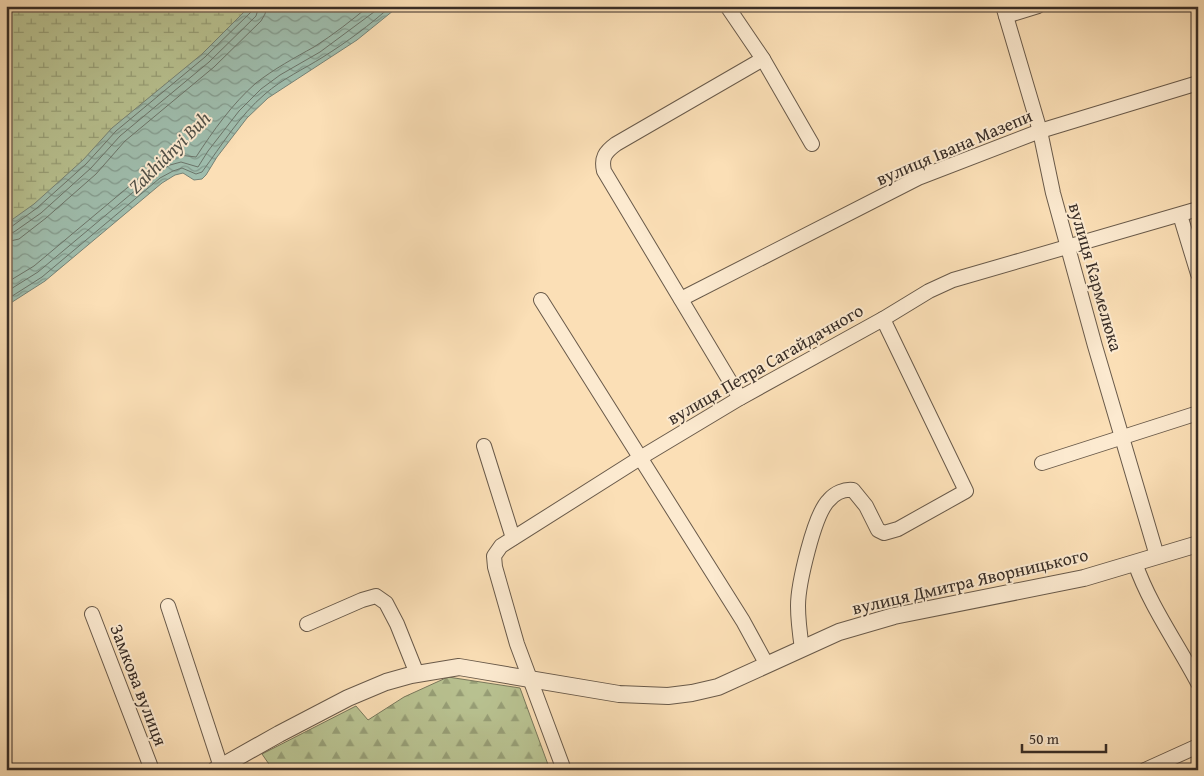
<svg xmlns="http://www.w3.org/2000/svg" width="1204" height="776" font-family="'Gentium Book Plus',serif">
<style>
.forest{fill:url(#forest-firs);stroke:#78785c}
.wetland{fill:url(#wetland-marsh);stroke:#78785c}
.water{fill:url(#water-waves);stroke:#768377}
.lines{fill:none;stroke-linecap:round;stroke-linejoin:round}
.shore{stroke:#6c756a;stroke-width:1}
.minor-casing{stroke:#695a4a;stroke-width:16}
.tertiary-casing{stroke:#695a4a;stroke-width:18}
.minor{stroke:#fcead0;stroke-width:14}
.tertiary{stroke:#fcead0;stroke-width:16}
.labels{text-anchor:middle;dominant-baseline:central;stroke-width:4;stroke-linejoin:round;paint-order:stroke}
.street-label{font-size:18px;fill:#382d26;stroke:#fcead0}
.water-label{font-size:19px;font-style:italic;fill:#525148;stroke:#fcead0}
</style>
<defs>
<pattern id="forest-firs" width="22" height="20" patternUnits="userSpaceOnUse" patternTransform="scale(1.25)"><rect width="22" height="20" fill="#b9c392"/><path d="M5 1l3.5 6h-7zM16 11l3.5 6h-7z" fill="#979f77"/></pattern>
<pattern id="wetland-marsh" width="20" height="14" patternUnits="userSpaceOnUse" patternTransform="scale(1.25)"><rect width="20" height="14" fill="#b9c392"/><path d="M1 5h8M5 5V1M11 12h8M15 12V8" fill="none" stroke="#979f77"/></pattern>
<pattern id="water-waves" width="16" height="10" patternUnits="userSpaceOnUse" patternTransform="scale(1.25)"><rect width="16" height="10" fill="#9fbdad"/><path d="M0 5q4-4 8 0t8 0" fill="none" stroke="#839a8d"/></pattern>
</defs>
<rect width="100%" height="100%" fill="#fbdfb6"/>
<filter id="stains"><feTurbulence type="fractalNoise" baseFrequency=".004" numOctaves="4"/><feColorMatrix values="0 0 0 0 .2 0 0 0 0 .09 0 0 0 0 .02 0 0 0 .5 -.17"/></filter>
<radialGradient id="worn" r=".72"><stop offset=".6" stop-color="#630" stop-opacity="0"/><stop offset="1" stop-color="#630" stop-opacity=".3"/></radialGradient>
<polygon class="forest" points="448,677 520,688 550,770 273,770 262,754 356,706 368,720 404,697"/>
<polygon class="wetland" points="6,6 285,6 6,249"/>
<polygon class="water" points="250,6 399,6 357,40 268,98 247,118 217,157 206,175 202,179 194,180 183,173 175,175 162,183 45,281 6,306 6,224 34,204 83,160 112,128 202,54"/>
<g class="lines">
<g class="shore">
<polyline points="6,228 11,227 37,208 86,164 116,131 205,57 251,12 253,6"/>
<polyline points="6,234 14,232 41,213 91,168 120,136 209,62 256,16 259,6"/>
<polyline points="6,242 19,239 46,218 96,174 125,141 214,67 261,21 265,14 267,6"/>
<path d="M6 283 34 266 152 167 167 158 179 155 196 157C213 131 232 104 256 83 274 69 294 58 314 47 333 35 352 20 369 6"/>
<polyline points="6,292 38,272 156,173 170,165 181,162 198,167 208,151 239,111 261,89 280,75 320,52 382,6"/>
<path d="M6 300 42 277 160 178 173 171 182 168 196 174 202 172C222 145 239 116 265 94 282 79 304 69 323 57 347 42 370 25 391 6"/>
</g>
<defs>
<g id="minor">
<polyline points="727,6 763,59 812,144"/>
<polyline points="1003,6 1040,131 1053,193 1095,346 1157,556"/>
<polyline points="1006,16 1038,6"/>
<polyline points="1180,215 1198,274"/>
<polyline points="681,299 918,178 1040,131 1198,83"/>
<polyline points="541,300 743,621 767,665"/>
<path d="M740 398 604 171C601 158 605 152 616 144L763 59"/>
<polyline points="484,446 513,538"/>
<polyline points="1042,463 1198,413"/>
<path d="M1135 563C1150 606 1177 643 1198 683"/>
<polyline points="168,606 221,767"/>
<polyline points="92,614 152,770"/>
<polyline points="307,624 362,600 376,596 386,603 397,624 417,674"/>
<path d="M802 649C800 635 798 620 798 606 798 585 814 514 829 500 835 493 844 489 853 490L866 506 878 530 884 533 898 529 966 491 883 319"/>
<polyline points="564,770 517,644 495,567 494,556 501,546 640,458 740,398 883,319 929,291 953,280 1198,209"/>
<polyline points="1145,770 1198,746"/>
</g>
<polyline id="tertiary" points="215,770 279,734 348,698 386,682 411,675 459,667 619,694 668,696 692,693 718,687 839,632 894,616 1084,578 1198,544"/>
</defs>
<use href="#minor" class="minor-casing"/>
<use href="#tertiary" class="tertiary-casing"/>
<use href="#minor" class="minor"/>
<use href="#tertiary" class="tertiary"/>
</g>
<g class="labels">
<g class="street-label">
<text transform="translate(954 147) rotate(-23)">вулиця Івана Мазепи</text>
<text transform="translate(1096 277) rotate(74)">вулиця Кармелюка</text>
<text transform="translate(765 364) rotate(-30)">вулиця Петра Сагайдачного</text>
<text transform="translate(970 581) rotate(-13)">вулиця Дмитра Яворницького</text>
<text transform="translate(139 685) rotate(69)">Замкова вулиця</text>
</g>
<g class="water-label">
<text transform="translate(169 152) rotate(-45)">Zakhidnyi Buh</text>
</g>
</g>
<rect width="1204" height="776" fill="none" stroke="#fbdfb6" stroke-width="25"/>
<rect x="8" y="8" width="1189" height="761" fill="none" stroke="#382d26" stroke-width="2.5"/>
<rect x="12" y="12" width="1179" height="751" fill="none" stroke="#382d26"/>
<path d="M1022 744v8h84v-8" fill="none" stroke="#382d26" stroke-width="2.5"/>
<text x="1029" y="744" font-size="15" fill="#382d26" stroke="#fcead0" stroke-width="4" paint-order="stroke">50 m</text>
<rect width="100%" height="100%" filter="url(#stains)"/>
<rect width="100%" height="100%" fill="url(#worn)"/>
</svg>
